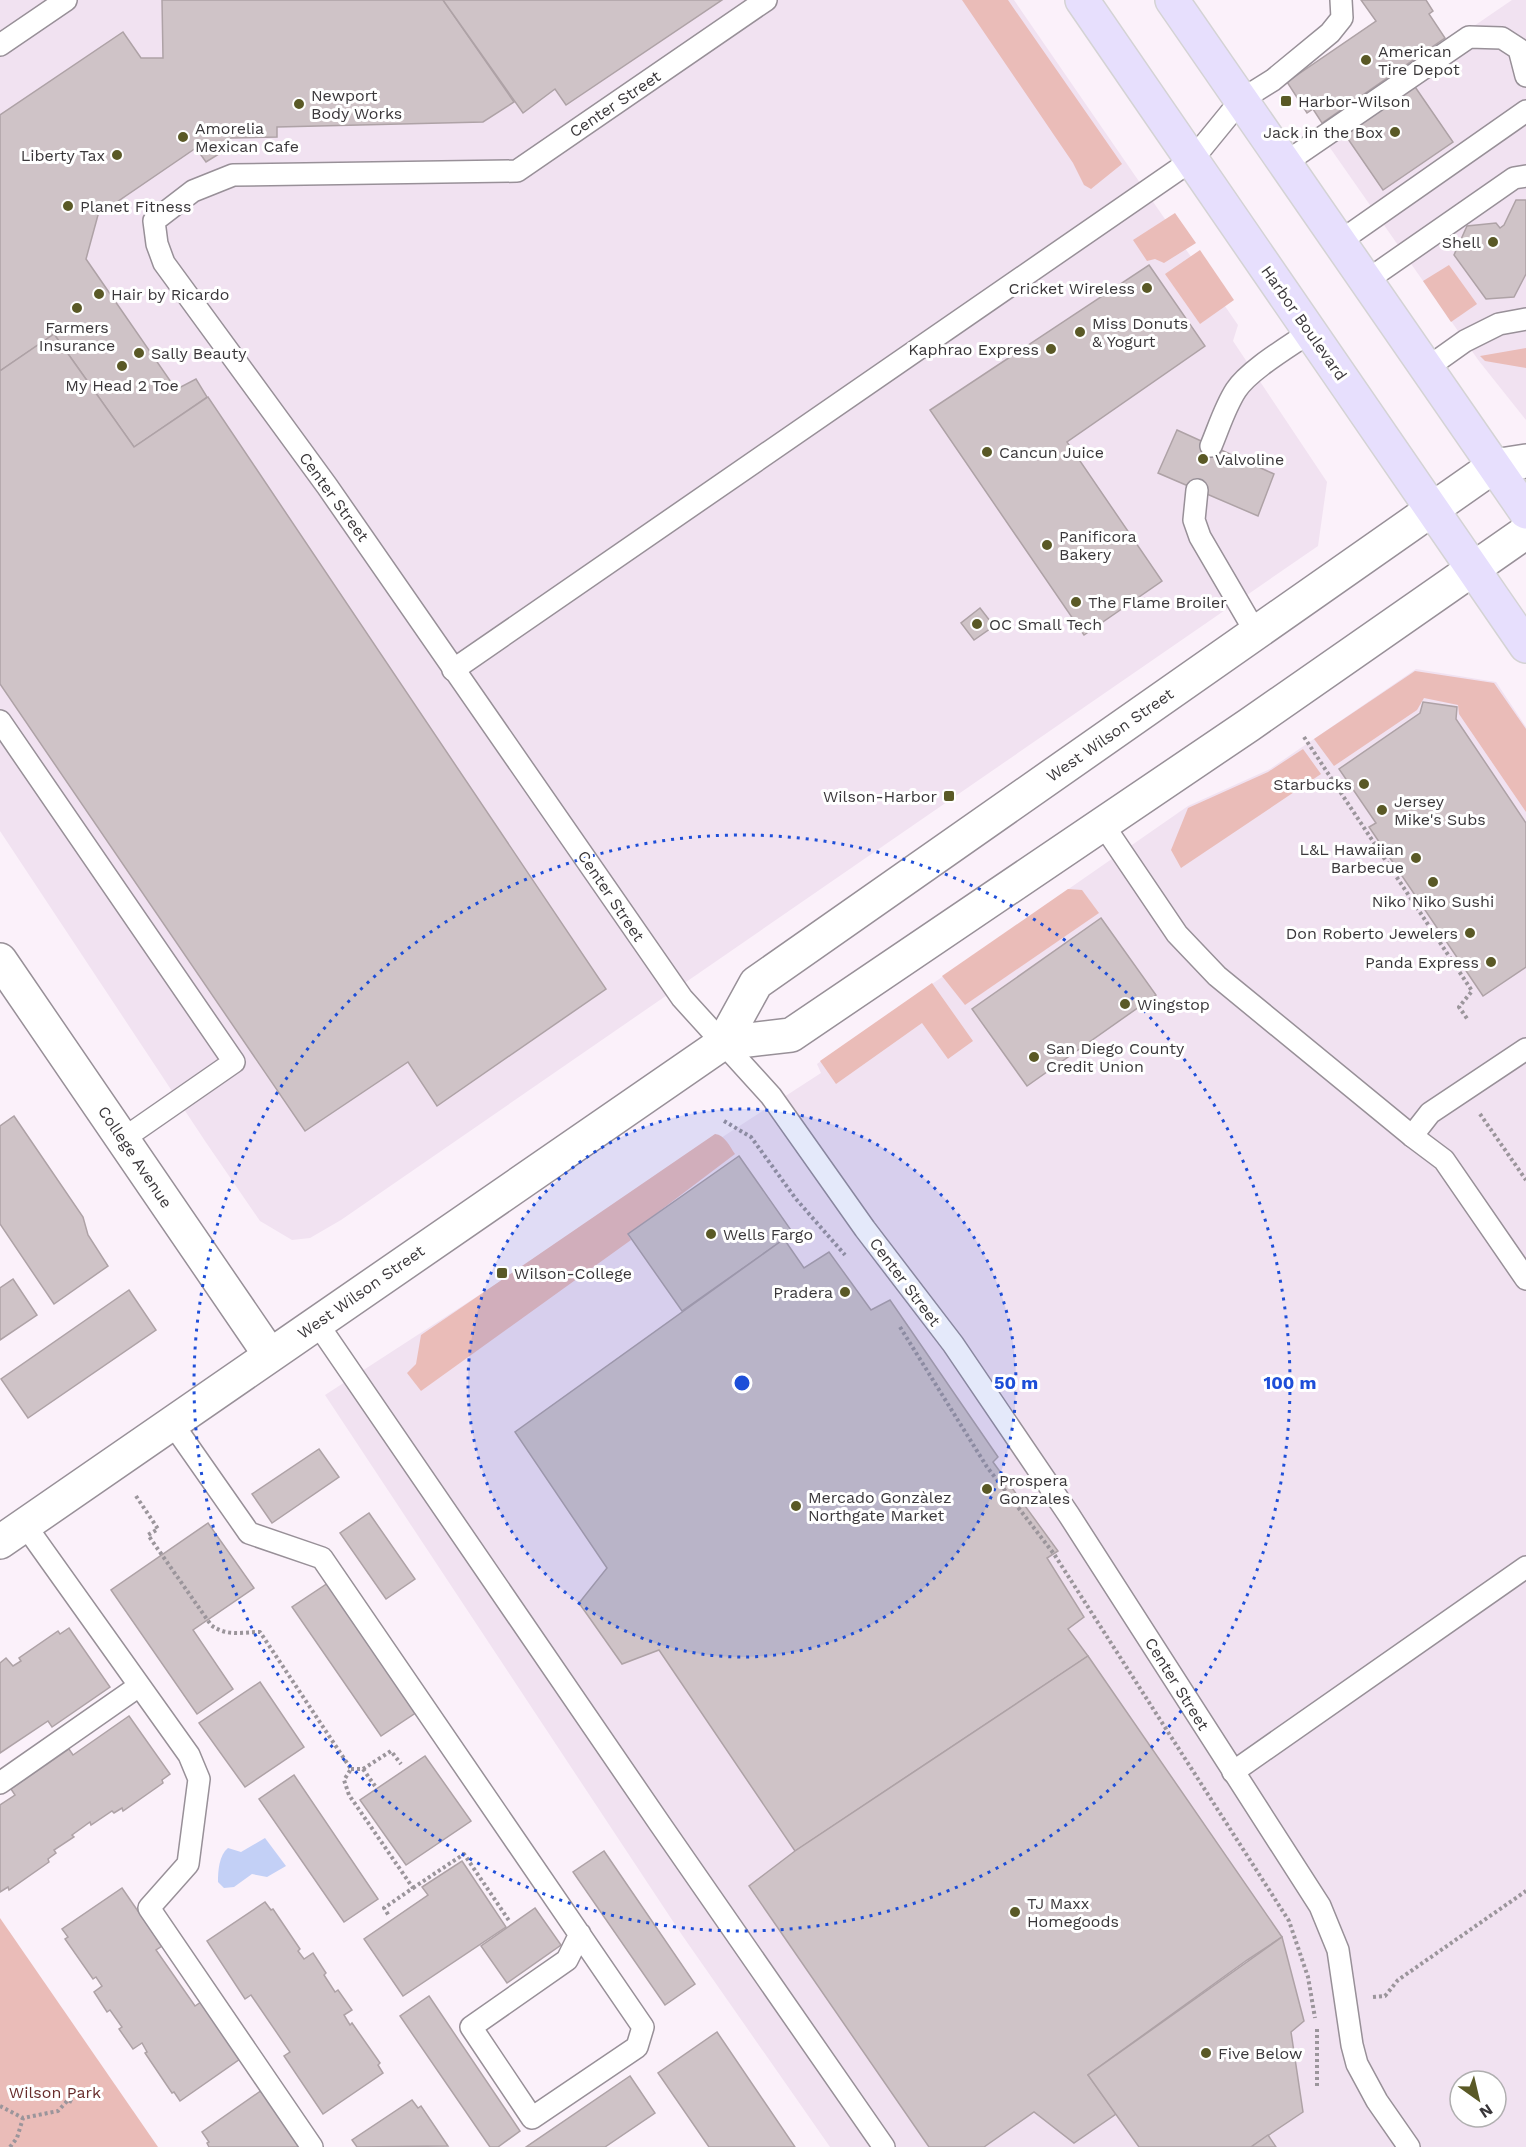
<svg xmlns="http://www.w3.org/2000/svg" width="1526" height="2147" font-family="'Work Sans',sans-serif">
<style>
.built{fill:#f1e2f1;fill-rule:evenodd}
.green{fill:#eabcb8}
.water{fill:#c3d0f6}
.building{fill:#cfc3c7;stroke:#aea2a6;stroke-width:1.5}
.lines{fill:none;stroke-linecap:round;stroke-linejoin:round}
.lane-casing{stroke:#989098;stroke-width:24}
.secondary-casing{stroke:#989098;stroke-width:36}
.primary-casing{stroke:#d4d3d4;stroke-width:36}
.path{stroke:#9b959b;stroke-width:4;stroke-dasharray:3 3;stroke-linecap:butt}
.lane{stroke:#fff;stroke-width:21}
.secondary{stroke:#fff;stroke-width:33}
.primary{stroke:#e7dffd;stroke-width:33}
.ring{fill:none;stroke:#1d4ed8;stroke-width:3;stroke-dasharray:3 6}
.poi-dot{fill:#5a5926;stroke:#fff;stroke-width:2}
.labels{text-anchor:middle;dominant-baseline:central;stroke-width:6;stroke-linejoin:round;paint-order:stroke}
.poi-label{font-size:16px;fill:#3a373a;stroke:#fff;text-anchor:start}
.street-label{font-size:16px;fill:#3a373a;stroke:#fff}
.park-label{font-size:16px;fill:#682d2c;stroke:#fff}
.centre{fill:#1d4ed8;stroke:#fff;stroke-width:3}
.ring-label{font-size:18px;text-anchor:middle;font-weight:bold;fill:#1d4ed8;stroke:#fff;stroke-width:6;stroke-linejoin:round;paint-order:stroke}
</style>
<rect width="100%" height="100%" fill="#fbf1fa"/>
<g class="built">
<polygon points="0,0 1014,0 1238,325 1233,341 1327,482 1318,546 341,1220 310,1238 292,1240 260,1221 205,1141 0,831"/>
<polygon points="1512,0 1526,0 1526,420 1479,361 1319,132"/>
<path d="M1416 669 1496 682 1526 727V2147H830L682 1935 325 1395 821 1073 817 1064 1188 806 1270 769ZM1460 2081H1496V2117H1460Z"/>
</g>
<g class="green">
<polygon points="962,0 1008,0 1122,164 1091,189 1084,185 1073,163"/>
<polygon points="1175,213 1196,243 1164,263 1155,259 1147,261 1133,240"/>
<polygon points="1200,250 1234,300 1200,324 1165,274"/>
<polygon points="1449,265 1477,304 1451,322 1423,281"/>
<polygon points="1526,348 1526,368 1485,361 1480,356"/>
<polygon points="1415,671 1494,683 1526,729 1526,812 1459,714 1458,705 1424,698 1417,710 1334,766 1314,739"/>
<polygon points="1303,749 1321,774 1181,868 1171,850 1188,808 1268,772"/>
<polygon points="1068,889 1082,890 1099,913 965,1005 942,976"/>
<polygon points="932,983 973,1041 948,1059 922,1023 836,1084 820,1061"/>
<path d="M715 1134C725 1135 730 1147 735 1154L628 1235 631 1240 421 1391 407 1373 416 1364 421 1335Z"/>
<polygon points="0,1918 158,2147 0,2147"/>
</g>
<path class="water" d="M265 1838 286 1866 267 1877 252 1874 234 1887 224 1888 218 1882C218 1871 219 1855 228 1848L241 1852Z"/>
<g class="building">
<polygon points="162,0 443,0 514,102 483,122 277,127 277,137 231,138 223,143 227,149 206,162 196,148 98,215 86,259 173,385 179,388 196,379 207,397 134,447 54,334 0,371 0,115 123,32 141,58 163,58"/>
<polygon points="443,0 722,0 566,105 555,89 523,113"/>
<polygon points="1361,0 1426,0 1433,11 1429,14 1445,38 1322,123 1313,109 1307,113 1287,82 1376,21"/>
<polygon points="1411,81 1453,142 1383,190 1337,123"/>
<polygon points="1516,200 1526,200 1526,274 1514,297 1486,299 1454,255 1467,226 1496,223 1500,228 1504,225"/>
<polygon points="1149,265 1205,346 1067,442 1162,581 1084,635 930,410"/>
<polygon points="54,334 134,447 208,397 606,989 437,1106 408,1062 305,1131 0,684 0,371"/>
<polygon points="1177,430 1274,474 1258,516 1158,473"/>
<polygon points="980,608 994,626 974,640 961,623"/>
<polygon points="1423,702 1457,707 1456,719 1526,823 1526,967 1483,996 1369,827 1376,823 1339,769 1420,713"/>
<polygon points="1101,918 1156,995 1027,1086 972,1009"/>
<polygon points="14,1116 83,1217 88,1235 108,1266 54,1304 0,1224 0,1126"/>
<polygon points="739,1156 793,1233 682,1311 628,1234"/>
<polygon points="784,1239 804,1268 829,1252 871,1310 890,1300 998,1457 993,1462 1058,1551 1047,1558 1084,1617 1068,1629 1088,1656 795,1851 659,1650 622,1664 579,1603 607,1568 515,1432"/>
<polygon points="13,1279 37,1315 0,1340 0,1288"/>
<polygon points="129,1290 156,1330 28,1418 1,1379"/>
<polygon points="319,1449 339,1477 272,1523 252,1494"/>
<polygon points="369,1513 415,1579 386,1599 340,1533"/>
<polygon points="208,1523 254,1588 193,1630 233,1689 197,1714 111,1590"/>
<polygon points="328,1583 417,1712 381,1736 292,1607"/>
<polygon points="69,1628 110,1687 52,1727 48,1721 0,1753 0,1663 6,1658 13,1666 21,1661 19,1658 58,1631 60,1634"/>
<polygon points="1088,1656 1282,1937 1247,1960 1088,2075 1116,2114 1074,2143 1034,2112 984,2147 929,2147 749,1886 795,1851"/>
<polygon points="260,1682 304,1747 245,1787 199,1723"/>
<polygon points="129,1716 170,1774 162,1780 163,1783 123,1811 122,1808 114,1813 112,1811 91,1825 90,1822 72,1835 74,1837 54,1850 56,1853 48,1859 49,1862 9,1890 8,1887 0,1892 0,1805 15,1795 11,1789 69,1749 73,1755"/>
<polygon points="425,1756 471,1821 406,1865 360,1800"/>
<polygon points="294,1775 378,1899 344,1922 259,1799"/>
<polygon points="604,1851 695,1984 665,2005 573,1872"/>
<polygon points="462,1861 506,1927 403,1996 364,1939 428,1895 422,1887"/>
<polygon points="122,1888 162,1946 156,1950 195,2006 201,2002 240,2059 180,2101 174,2092 172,2093 145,2053 147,2052 142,2043 133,2049 119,2029 122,2027 110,2010 107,2012 94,1992 102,1986 96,1977 93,1979 65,1939 68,1937 62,1929"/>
<polygon points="265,1902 271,1910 273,1909 300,1949 298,1951 304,1959 313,1953 326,1973 324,1975 335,1992 338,1990 352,2010 344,2015 350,2025 352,2023 380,2063 378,2065 383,2073 323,2114 284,2056 290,2052 251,1995 245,1999 207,1941"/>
<polygon points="535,1908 561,1945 507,1983 481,1946"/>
<polygon points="1282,1937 1304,2021 1291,2032 1303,2112 1251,2147 1139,2147 1088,2075"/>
<polygon points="429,1996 520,2131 498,2147 490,2147 400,2016"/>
<polygon points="717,2032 795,2147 709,2147 658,2073"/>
<polygon points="630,2076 655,2113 605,2147 526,2147"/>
<polygon points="262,2090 300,2147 209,2147 207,2143 209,2142 202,2132"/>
<polygon points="412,2100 418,2108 421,2106 448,2146 357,2147 352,2140"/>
<polygon points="1268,2135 1276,2147 1251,2147"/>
</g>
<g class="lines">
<defs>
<g id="lane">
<polyline points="766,0 517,171 233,175 193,191 154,221 157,244 164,263 327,486 682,998 771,1096 865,1229 953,1344 1069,1515 1320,1906 1338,1950 1352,2045 1357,2064 1377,2101 1409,2147"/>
<polyline points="0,45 66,0"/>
<polyline points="1285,163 1469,37 1502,38 1519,49 1526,76"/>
<polyline points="1339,242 1526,111"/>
<polyline points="1366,281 1514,178 1526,176"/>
<polyline points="1427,368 1465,341 1499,324 1526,319"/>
<path d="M1211 446C1219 427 1225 407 1236 390 1249 370 1290 346 1310 332"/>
<polyline points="1197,490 1194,520 1200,537 1256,633"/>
<polyline points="453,670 1192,160 1241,100 1273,80 1330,33 1342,18 1341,0"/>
<polyline points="0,721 234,1062 123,1139"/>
<polyline points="1102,823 1177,934 1217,976 1412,1136 1444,1160 1526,1279"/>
<polyline points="1412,1136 1430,1113 1526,1049"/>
<polyline points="317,1323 660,1824 884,2147"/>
<polyline points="172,1423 249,1533 322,1558 643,2027 637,2047 532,2118 471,2027 567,1960 580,1934"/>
<polyline points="25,1525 189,1755 199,1779 188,1864 149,1908 312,2147"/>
<polyline points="1233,1772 1526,1567"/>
<polyline points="0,1783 139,1686"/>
</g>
<g id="secondary">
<polyline points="0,960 270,1355"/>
<polyline points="723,1043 791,1035 1249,725 1526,532"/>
<polyline points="0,1542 723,1043 756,983 1494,466 1526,461"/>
</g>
<g id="primary">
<polyline points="1082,0 1526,646"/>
<polyline points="1172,0 1526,512"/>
</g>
</defs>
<use href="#lane" class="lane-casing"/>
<use href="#secondary" class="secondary-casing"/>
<use href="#primary" class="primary-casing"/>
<g class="path">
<polyline points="1304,737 1472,991 1459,1007 1468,1020"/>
<polyline points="1480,1114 1526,1180"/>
<polyline points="724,1121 751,1137 796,1199 845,1255"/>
<polyline points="900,1327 987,1467 1054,1554 1289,1921 1308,1977 1315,2018"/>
<path d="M136 1496 158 1529 148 1535 211 1625C227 1637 242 1632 260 1632L351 1769 344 1780 349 1795 413 1888 384 1908 389 1916"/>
<polyline points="351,1769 363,1769 375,1786"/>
<polyline points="363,1769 391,1751 401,1764"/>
<polyline points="413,1888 464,1854 510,1922"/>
<polyline points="1373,1997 1385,1996 1398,1980 1526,1891"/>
<polyline points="1317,2029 1317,2087"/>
<polyline points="0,2106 23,2118 58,2111 68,2100 72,2102"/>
<polyline points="10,2147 17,2138 23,2118"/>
</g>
<use href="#lane" class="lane"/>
<use href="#secondary" class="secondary"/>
<use href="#primary" class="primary"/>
</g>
<circle cx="742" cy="1383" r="274" fill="#1d4ed8" fill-opacity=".12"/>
<g class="ring">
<circle cx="742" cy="1383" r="274"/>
<circle cx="742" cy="1383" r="548"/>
</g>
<g class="poi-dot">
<circle cx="1366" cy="60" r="6"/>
<rect x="1280" y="95" width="12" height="12" rx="3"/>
<circle cx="299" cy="104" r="6"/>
<circle cx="1395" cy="132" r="6"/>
<circle cx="183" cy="137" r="6"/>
<circle cx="117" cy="155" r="6"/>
<circle cx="68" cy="206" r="6"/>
<circle cx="1493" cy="242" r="6"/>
<circle cx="1147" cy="288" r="6"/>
<circle cx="99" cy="294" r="6"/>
<circle cx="77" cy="308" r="6"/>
<circle cx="1080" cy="332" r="6"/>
<circle cx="1051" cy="349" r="6"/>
<circle cx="139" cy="353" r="6"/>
<circle cx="122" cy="366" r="6"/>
<circle cx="987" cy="452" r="6"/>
<circle cx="1203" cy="459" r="6"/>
<circle cx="1047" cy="545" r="6"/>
<circle cx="1076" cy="602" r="6"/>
<circle cx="977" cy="624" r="6"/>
<circle cx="1364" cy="784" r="6"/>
<rect x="943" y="790" width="12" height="12" rx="3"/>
<circle cx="1382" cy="810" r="6"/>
<circle cx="1416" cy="858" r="6"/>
<circle cx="1433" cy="882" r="6"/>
<circle cx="1470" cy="933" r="6"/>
<circle cx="1491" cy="962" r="6"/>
<circle cx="1125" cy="1004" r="6"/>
<circle cx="1034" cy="1057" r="6"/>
<circle cx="711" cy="1234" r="6"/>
<rect x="496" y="1267" width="12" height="12" rx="3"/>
<circle cx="845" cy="1292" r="6"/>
<circle cx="987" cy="1489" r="6"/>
<circle cx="796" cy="1506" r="6"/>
<circle cx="1015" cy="1912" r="6"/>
<circle cx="1206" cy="2053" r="6"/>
</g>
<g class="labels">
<g class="poi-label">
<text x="1378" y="51">American<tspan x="1378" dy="18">Tire Depot</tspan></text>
<text x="311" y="95">Newport<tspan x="311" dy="18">Body Works</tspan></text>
<text x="1298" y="101">Harbor-Wilson</text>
<text x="195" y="128">Amorelia<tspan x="195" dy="18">Mexican Cafe</tspan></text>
<text x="1383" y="132" text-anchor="end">Jack in the Box</text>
<text x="105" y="155" text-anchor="end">Liberty Tax</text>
<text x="80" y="206">Planet Fitness</text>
<text x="1481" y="242" text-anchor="end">Shell</text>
<text x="1135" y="288" text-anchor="end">Cricket Wireless</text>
<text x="111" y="294">Hair by Ricardo</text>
<text x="1092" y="323">Miss Donuts<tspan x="1092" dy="18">&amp; Yogurt</tspan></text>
<text x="77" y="327" text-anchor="middle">Farmers<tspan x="77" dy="18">Insurance</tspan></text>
<text x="1039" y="349" text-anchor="end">Kaphrao Express</text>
<text x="151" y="353">Sally Beauty</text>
<text x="122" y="385" text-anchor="middle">My Head 2 Toe</text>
<text x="999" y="452">Cancun Juice</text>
<text x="1215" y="459">Valvoline</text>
<text x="1059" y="536">Panificora<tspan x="1059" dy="18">Bakery</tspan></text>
<text x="1088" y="602">The Flame Broiler</text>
<text x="989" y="624">OC Small Tech</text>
<text x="1352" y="784" text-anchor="end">Starbucks</text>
<text x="937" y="796" text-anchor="end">Wilson-Harbor</text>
<text x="1394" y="801">Jersey<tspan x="1394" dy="18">Mike's Subs</tspan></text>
<text x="1404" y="849" text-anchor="end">L&amp;L Hawaiian<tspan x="1404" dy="18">Barbecue</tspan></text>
<text x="1433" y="901" text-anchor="middle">Niko Niko Sushi</text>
<text x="1458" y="933" text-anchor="end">Don Roberto Jewelers</text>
<text x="1479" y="962" text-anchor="end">Panda Express</text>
<text x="1137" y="1004">Wingstop</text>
<text x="1046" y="1048">San Diego County<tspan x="1046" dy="18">Credit Union</tspan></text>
<text x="723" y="1234">Wells Fargo</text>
<text x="514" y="1273">Wilson-College</text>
<text x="833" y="1292" text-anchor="end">Pradera</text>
<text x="999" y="1480">Prospera<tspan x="999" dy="18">Gonzales</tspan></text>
<text x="808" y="1497">Mercado Gonzàlez<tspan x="808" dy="18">Northgate Market</tspan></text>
<text x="1027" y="1903">TJ Maxx<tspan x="1027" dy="18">Homegoods</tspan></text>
<text x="1218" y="2053">Five Below</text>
</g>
<g class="street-label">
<text transform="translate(615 104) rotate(-34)">Center Street</text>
<text transform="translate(1304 323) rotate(55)">Harbor Boulevard</text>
<text transform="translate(334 497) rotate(54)">Center Street</text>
<text transform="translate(1110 735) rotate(-35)">West Wilson Street</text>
<text transform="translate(611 896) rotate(56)">Center Street</text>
<text transform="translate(135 1157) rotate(56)">College Avenue</text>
<text transform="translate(905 1282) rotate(53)">Center Street</text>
<text transform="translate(361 1292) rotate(-35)">West Wilson Street</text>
<text transform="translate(1177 1684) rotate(58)">Center Street</text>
</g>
<g class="park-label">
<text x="55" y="2092">Wilson Park</text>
</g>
</g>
<circle cx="742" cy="1383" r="9" class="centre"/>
<g class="ring-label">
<text x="1016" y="1389">50 m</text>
<text x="1290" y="1389">100 m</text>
</g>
<g transform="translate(1478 2099) rotate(146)"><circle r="28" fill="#ffffff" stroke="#b0afb0" stroke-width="1.5"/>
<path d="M0-4.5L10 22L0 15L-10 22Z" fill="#5a5926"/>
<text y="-9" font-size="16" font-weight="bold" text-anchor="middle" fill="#3a373a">N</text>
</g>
</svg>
